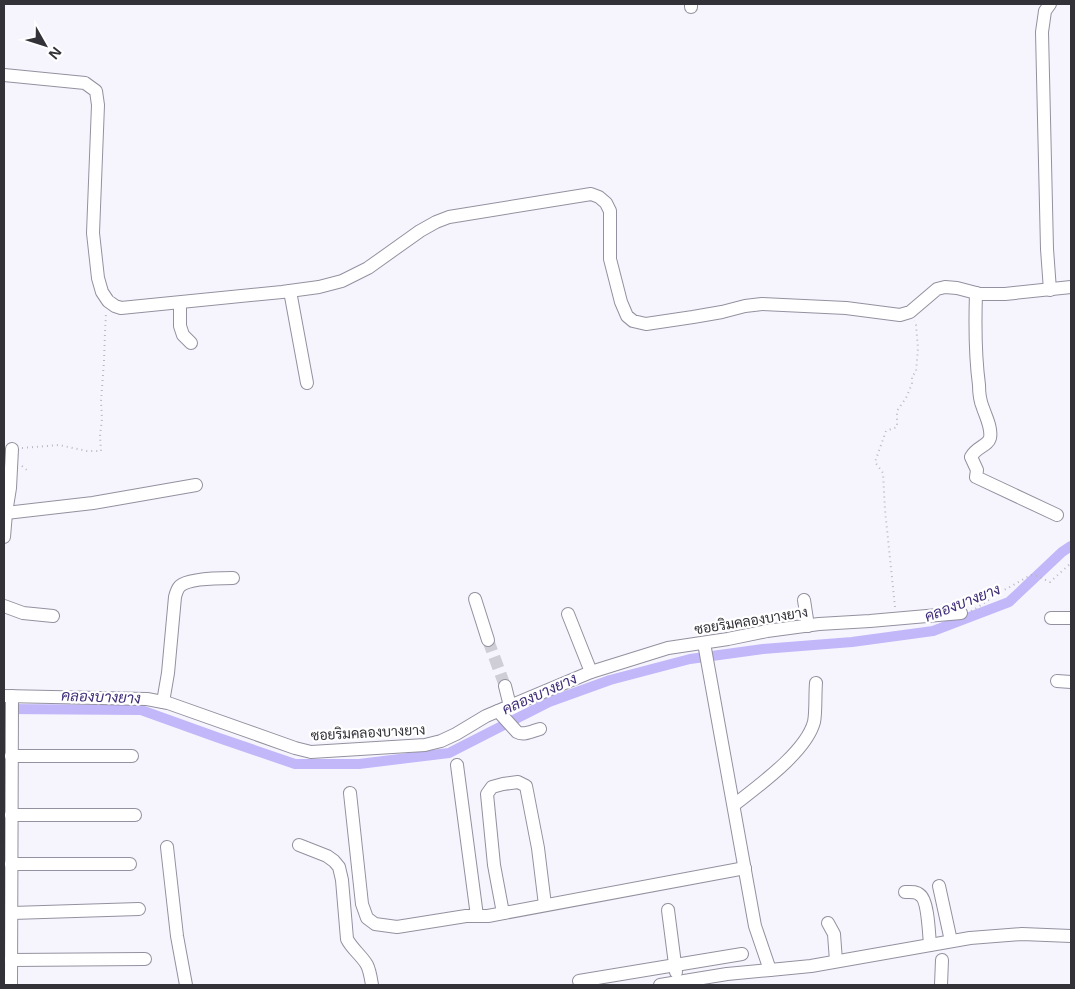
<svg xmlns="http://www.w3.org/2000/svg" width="1075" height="989" font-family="'Open Sans',Sarabun,sans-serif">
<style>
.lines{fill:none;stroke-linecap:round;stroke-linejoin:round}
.canal{stroke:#c1b7f9;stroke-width:10}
.minor-tunnel{stroke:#cfced6;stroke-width:12;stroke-dasharray:12 6;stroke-linecap:butt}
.minor-casing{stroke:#93919f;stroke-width:14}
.path{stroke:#b9b8c0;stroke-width:2;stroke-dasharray:1 4;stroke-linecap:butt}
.minor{stroke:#fff;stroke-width:12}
.labels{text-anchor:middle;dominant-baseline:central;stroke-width:4.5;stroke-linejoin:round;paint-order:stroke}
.street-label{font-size:14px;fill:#333238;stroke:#fff}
.water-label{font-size:15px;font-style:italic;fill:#412e79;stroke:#fff}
</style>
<rect width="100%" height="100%" fill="#f6f5fe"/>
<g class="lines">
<polyline class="canal" points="4,709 141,710 219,738 295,764 359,764 449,753 549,702 610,680 690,659 763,649 852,642 933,631 1009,602 1062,552 1071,546"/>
<polyline class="minor-tunnel" points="488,640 505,686"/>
<defs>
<g id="minor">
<polyline points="691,4 691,7"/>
<polyline points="1050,4 1045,11 1042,32 1047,249 1050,290"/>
<polyline points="4,75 85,83 96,91 98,105 93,233 98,278 102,292 108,301 115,306 121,308 282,292 319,287 342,281 368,268 420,231 436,222 449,217 591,194 599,197 606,203 610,211 610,259 621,302 627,316 633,321 646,324 693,317 722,312 745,306 762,304 846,308 900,315 910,312 937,289 945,287 957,288 980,294 1005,294 1071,287"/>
<polyline points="290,291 307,383"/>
<path d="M976 293C975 323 975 355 979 385 979 393 980 401 983 408 986 417 992 428 990 438 988 446 976 447 971 457L977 470 976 477 1057 515"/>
<polyline points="180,303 180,326 183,335 191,343"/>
<polyline points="6,513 93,503 196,485"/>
<polyline points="4,537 6,513 10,488 12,449"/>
<polyline points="475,599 488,640"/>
<polyline points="804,600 808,626"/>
<polyline points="4,606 23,613 53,616"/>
<polyline points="568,614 591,672"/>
<polyline points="1051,618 1071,618"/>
<polyline points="704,643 755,926 770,970 811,966 970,938 1022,934 1071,936"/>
<polyline points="1057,681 1071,682"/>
<polyline points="505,686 510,706"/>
<polyline points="4,696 147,699 168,703 295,748 311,752 425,745 441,741 456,734 486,716 591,672 668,648 728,639 767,631 819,624 870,621 961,613"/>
<path d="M163 702 168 673 175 597C176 593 177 589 180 586 189 578 221 578 233 578"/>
<path d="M498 711 517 732C524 736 532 731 540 729"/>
<polyline points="11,756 132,756"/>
<polyline points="457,765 477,916"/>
<polyline points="350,793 362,904 367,918 375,924 397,927 466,916 488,916 745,868"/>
<path d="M734 805C758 786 806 752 814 722 816 713 815 693 816 683"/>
<polyline points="11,815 135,815"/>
<path d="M299 845 327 856 334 861 339 867 342 880 347 939C352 949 362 956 367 965 370 971 371 979 372 985"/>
<polyline points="167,847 177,936 186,985"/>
<polyline points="11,864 130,864"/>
<polyline points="939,886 951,941"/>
<path d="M905 892C910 892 916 891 920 895 928 900 929 934 930 945"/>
<polyline points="668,910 676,972"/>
<polyline points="12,913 139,909"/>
<polyline points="503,913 494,865 487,794 492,787 503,784 518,782 526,786 538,848 545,905"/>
<polyline points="828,923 834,934 836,961"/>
<polyline points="11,960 145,959"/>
<polyline points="579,981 742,954"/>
<polyline points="11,985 12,696"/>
<polyline points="660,985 727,974 770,970"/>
<polyline points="941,985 942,960"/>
</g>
</defs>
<use href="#minor" class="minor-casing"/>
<g class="path">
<polyline points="22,448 59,445 87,451 101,451 100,436 102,419 101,401 104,361 105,333 106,313"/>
<polyline points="22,466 28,471"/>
<polyline points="895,607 885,510 883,473 875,462 886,431 897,427 897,411 906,398 912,384 912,376 916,372 918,348 916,325 914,321"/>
<polyline points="971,611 975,609 999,593 1031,575 1037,576 1050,582 1071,563"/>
</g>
<use href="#minor" class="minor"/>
</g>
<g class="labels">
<g class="street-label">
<text transform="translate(751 620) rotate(-9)">ซอยริมคลองบางยาง</text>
<text transform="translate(368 732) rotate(-3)">ซอยริมคลองบางยาง</text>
</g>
<g class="water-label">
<text transform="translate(962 602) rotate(-21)">คลองบางยาง</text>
<text transform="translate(539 693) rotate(-24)">คลองบางยาง</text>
<text transform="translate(101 696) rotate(2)">คลองบางยาง</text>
</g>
</g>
<rect width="1075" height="989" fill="none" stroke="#333238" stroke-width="10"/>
<g transform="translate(45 45) rotate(129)" stroke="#ffffff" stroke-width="4" paint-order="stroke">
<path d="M0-4L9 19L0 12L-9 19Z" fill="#333238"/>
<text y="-8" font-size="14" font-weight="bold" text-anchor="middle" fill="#333238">N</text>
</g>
</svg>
